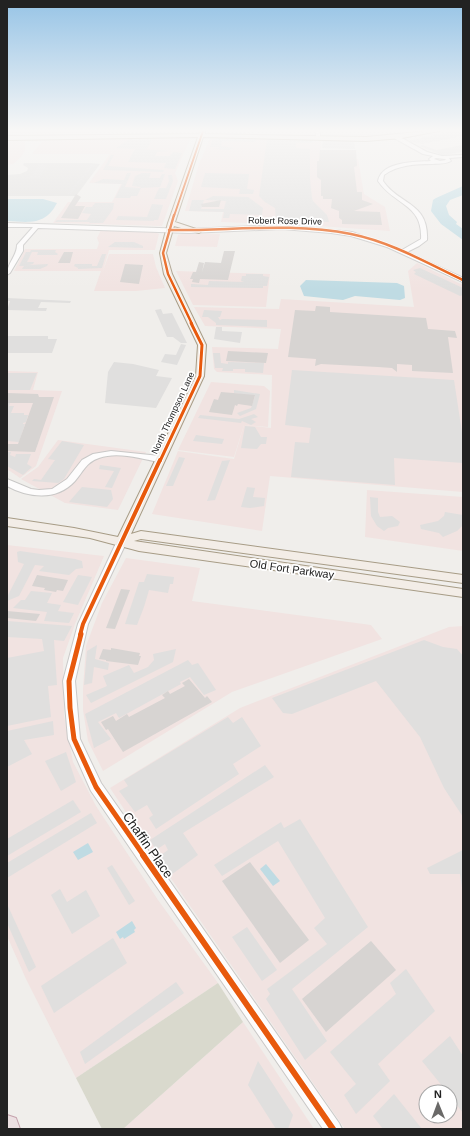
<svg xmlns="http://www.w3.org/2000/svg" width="470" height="1136" font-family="Arial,sans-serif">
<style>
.residential{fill:#dfdedc}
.commercial{fill:#f1e3e1;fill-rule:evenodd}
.construction{fill:#d9d9cd}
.parking{fill:#e0dfde}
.water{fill:#bfdbe3}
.building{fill:#d7d4d2}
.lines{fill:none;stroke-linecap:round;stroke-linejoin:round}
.minor-casing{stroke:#c9c8c7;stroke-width:2}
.major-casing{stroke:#a79c86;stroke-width:2}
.highway-casing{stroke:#c5a2ac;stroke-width:2}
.minor{fill:#fdfcfc;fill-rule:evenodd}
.major{fill:#f3ede7;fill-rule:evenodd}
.highway{fill:#ece0e2;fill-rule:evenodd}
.cycleway-far5-casing{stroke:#fff;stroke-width:3}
.cycleway-far4-casing{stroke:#fff;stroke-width:4}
.cycleway-far3-casing{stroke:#fff;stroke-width:5}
.cycleway-far2-casing{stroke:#fff;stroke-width:6}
.cycleway-far1-casing{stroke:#fff;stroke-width:8}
.cycleway-casing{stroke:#fff;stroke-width:8}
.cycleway-far5{stroke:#e8590c;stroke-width:2}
.cycleway-far4{stroke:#e8590c;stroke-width:2.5}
.cycleway-far3{stroke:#e8590c;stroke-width:3}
.cycleway-far2{stroke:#e8590c;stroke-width:4}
.cycleway-far1{stroke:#e8590c;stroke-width:5}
.cycleway{stroke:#e8590c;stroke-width:6}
.labels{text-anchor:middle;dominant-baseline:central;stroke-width:3.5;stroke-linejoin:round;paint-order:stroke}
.far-street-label{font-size:9px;fill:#222;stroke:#fff}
.street-label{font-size:11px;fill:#222;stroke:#fff}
.near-street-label{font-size:13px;fill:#222;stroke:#fff}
</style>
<rect width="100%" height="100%" fill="#f0eeeb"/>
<polygon class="residential" points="24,163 90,163 100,164 76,196 7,196 7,175 20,174 27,171 28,168 23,165"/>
<g class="commercial">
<polygon points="7,131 123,131 122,132 35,134 7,133"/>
<polygon points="191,137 175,173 178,181 162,226 53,223 68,202 112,202 121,184 89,183 110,154 32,154 43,140"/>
<polygon points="213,137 321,140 320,157 358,159 364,194 385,207 390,231 304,225 221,222 223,212 185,211 199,164 210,138"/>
<polygon points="7,140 25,140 25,151 21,157 13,164 7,165"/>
<polygon points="101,230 155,232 159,234 155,250 109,250 103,271 109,254 153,254 156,267 165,288 136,291 94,291 101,271 14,271 25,249 97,249 99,243 97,238"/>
<polygon points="185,233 220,234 217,247 175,246 178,235"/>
<polygon points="417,263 463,285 463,492 270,476 262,531 152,514 178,451 234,459 244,425 271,428 272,375 217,372 214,369 212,347 278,349 281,329 205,326 194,307 279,309 281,299 414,307 408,271"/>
<polygon points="176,271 270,274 266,307 193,305"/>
<polygon points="7,371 38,372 33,390 62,391 36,466 20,478 7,469"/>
<polygon points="211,382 264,386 270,391 268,427 244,425 234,457 178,450"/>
<polygon points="58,440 146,452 118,510 65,503 21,479 38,467"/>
<polygon points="367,490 463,497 463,551 365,537"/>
<polygon points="7,545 104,556 75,624 63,658 64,716 73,762 96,806 158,900 218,983 76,1078 26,979 7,936"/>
<polygon points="126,558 200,568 192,601 371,625 382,639 232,692 103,771 88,741 83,710 83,688 86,646 102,603"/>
<path d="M463 626V1129H345L145 841 110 788 240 708 449 627ZM426 1092H450V1116H426Z"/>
<polygon points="243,1022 314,1129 123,1129"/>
</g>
<polygon class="construction" points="218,983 243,1022 123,1129 102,1129 76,1078"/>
<g class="parking">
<polygon points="452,131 463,131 463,136 422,144 408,141"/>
<polygon points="217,138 257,139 257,140 255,142 222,141 221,146 234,148 229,150 213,149 221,147 210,147 213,139"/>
<polygon points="129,139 152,139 147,149 141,149 170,151 157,152 155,156 170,156 173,152 182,153 175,169 164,168 166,163 128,162 135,149 116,148"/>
<polygon points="267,139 313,140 312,143 296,143 296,148 310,149 310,179 312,198 313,201 327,215 329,222 276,220 275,208 265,202 259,196"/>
<polygon points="323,140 354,140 355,149 322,148"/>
<polygon points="422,145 436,150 463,145 463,152 442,155 419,146"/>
<polygon points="111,155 114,155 108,166 164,170 163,172 103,170"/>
<polygon points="42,163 75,164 90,164 42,165 47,166 40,178 24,178 30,177 38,164"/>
<polygon points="91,165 94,165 71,194 7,195 7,194 67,194"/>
<polygon points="127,173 131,173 125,187 140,188 141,187 132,186 135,176 142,173 151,173 149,178 160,178 162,174 165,174 160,187 141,188 137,196 131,196 130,198 115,198 122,184 94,183 103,179 124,180"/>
<polygon points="205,173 249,174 247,189 254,190 253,194 239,194 240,189 201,187"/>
<polygon points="168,175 172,175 173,181 166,199 154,199 159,188 166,188 169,181"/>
<polygon points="213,196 248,197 263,208 262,215 230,214 229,218 223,218 224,212 189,211 192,200 204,200 201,209 224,209 226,201 205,200"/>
<polygon points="95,203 114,203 113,209 103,223 89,223 90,222 55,222 57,220 87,220 91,214 82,213 86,207 92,207"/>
<polygon points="152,204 163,205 158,220 154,220 154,221 116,220 118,216 147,217"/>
<polygon points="115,242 134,242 143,246 143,248 108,247"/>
<polygon points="31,250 56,250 55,252 58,254 57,255 37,255 38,252 32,252 27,262 34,262 33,264 29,265 48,264 47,266 40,269 22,269 24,266 19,266 26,252 30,252"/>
<polygon points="102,254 106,254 102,268 78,269 78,268 74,266 75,264 92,264 92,266 97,266"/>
<polygon points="420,268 463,288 463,295 460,296 414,274 416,272 413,270"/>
<polygon points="246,274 263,274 263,276 269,277 267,286 263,286 263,288 191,287 191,284 208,285 209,281 244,282 241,281 242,276 246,276"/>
<polygon points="7,298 71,301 70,303 41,302 38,308 47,308 46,311 7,310 10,301 7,301"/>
<polygon points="161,309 163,314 172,313 187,343 181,343 173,337 167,337 155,310"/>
<polygon points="204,310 222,311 220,317 218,317 220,320 222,319 267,320 267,327 216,325 216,323 208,317 202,317"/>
<polygon points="216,327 222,327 222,331 242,332 240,343 214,339"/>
<polygon points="7,336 48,336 48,339 57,339 52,353 7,353"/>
<polygon points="181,344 186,345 177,365 161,362 165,354 176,355"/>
<polygon points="213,353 220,353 221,363 228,364 228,362 264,363 263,373 245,372 245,369 233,369 233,371 222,371 223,368 215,368"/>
<polygon points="114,362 133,364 159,370 156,376 172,378 156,408 105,403 108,372"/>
<polygon points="292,370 454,380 463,439 463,463 394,458 395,485 291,477 295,442 309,443 311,428 285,425"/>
<polygon points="7,373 37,373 30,390 7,390"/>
<polygon points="234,390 260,394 256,409 240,416 237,413 251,408 255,396 234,393"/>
<polygon points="7,403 10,403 9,406 14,406 11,413 24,413 24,415 28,415 26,422 23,423 23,424 25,424 19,442 7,441"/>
<polygon points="254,414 258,417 251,419 256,422 251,425 242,421 241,423 198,418 200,415 239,419"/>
<polygon points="245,426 255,427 261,437 267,437 266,444 261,444 257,449 241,448"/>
<polygon points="196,435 224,439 222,444 193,441"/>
<polygon points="62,441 84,445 64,479 58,483 32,481 34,479 41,480 55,460 48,459"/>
<polygon points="7,452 11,452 10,455 15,457 16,454 31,454 27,464 32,467 23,475 7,466"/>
<polygon points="179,457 185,458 173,486 166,486"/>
<polygon points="230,460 215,500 207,501 222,461"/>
<polygon points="100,465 121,468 112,488 105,487 114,471 99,469"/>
<polygon points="82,487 111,490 113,499 107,507 69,502"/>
<polygon points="247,487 255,488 253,497 265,498 264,506 250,508 241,507"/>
<polygon points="370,497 378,498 378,512 380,517 392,516 400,522 398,526 388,528 384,531 377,526 371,516"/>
<polygon points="445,512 463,515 463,525 457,531 443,537 439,533 421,529 420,525 438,521 444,516"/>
<polygon points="20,551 75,559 82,561 83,568 76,569 69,575 39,571 44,566 35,565 19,596 7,601 7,597 24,564 18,562 17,552"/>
<polygon points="147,574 174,577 173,584 170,584 168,593 149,590 144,607 137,625 125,624 139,582 144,582"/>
<polygon points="78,575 92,577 78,605 63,602"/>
<polygon points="31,591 52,593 47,603 61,605 58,611 74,613 69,623 44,621 47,612 13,608 21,600 25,600"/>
<polygon points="7,621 72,626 64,641 54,640 57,685 48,686 51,717 7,726 7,658 44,651 42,639 7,637"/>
<polygon points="424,640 443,647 457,649 463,656 463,817 444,788 420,737 376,681 292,714 283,713 272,698"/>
<polygon points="97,645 95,659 109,663 108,670 94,667 92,683 84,685 87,651"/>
<polygon points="176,649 173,662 91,703 86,695 107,686 103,676 129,665 134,673 148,667 154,660 153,654"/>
<polygon points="188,660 192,665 198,663 216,690 204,695 190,677 180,682 181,684 119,718 116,713 98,722 111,739 94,748 85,714"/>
<polygon points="228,717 233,723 242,717 261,746 233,764 239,774 156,829 149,818 153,815 147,805 135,812 119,791 128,786 124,780"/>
<polygon points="53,721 54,735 24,740 32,754 7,767 7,731"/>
<polygon points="66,752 76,782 61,791 45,761"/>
<polygon points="265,765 274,777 183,833 198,855 171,875 158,857 168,850 165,844 156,850 150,840"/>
<polygon points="73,800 81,812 7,856 7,839"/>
<polygon points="91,813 97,823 7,878 7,863"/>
<polygon points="300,819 368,927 292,989 327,1041 305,1060 266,999 270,994 267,989 327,944 314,928 325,918 278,841 222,876 214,865 281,822 284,828"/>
<polygon points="463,850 463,894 460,874 430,874 427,868"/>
<polygon points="112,865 135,901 129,905 107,868"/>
<polygon points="60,889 67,902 86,890 100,916 72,934 51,895"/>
<polygon points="7,904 36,967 29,972 7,923"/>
<polygon points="247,927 277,970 262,981 232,937"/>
<polygon points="113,938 127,963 54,1013 41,986"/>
<polygon points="406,969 435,1011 378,1064 390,1081 356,1114 344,1095 356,1084 330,1052 396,994 390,983"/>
<polygon points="176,982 184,993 85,1064 80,1052"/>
<polygon points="450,1036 463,1056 463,1113 450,1096 450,1092 447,1092 422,1061"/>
<polygon points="258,1061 293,1115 288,1129 276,1129 248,1085"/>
<polygon points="394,1094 422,1129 383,1129 373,1116"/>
</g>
<g class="water">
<polygon points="463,186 463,195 450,200 446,206 449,215 457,222 456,224 463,229 463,240 441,224 431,211 433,200 436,198"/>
<path d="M7 199H43L57 203C45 226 29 222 7 221Z"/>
<polygon points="306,280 397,283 404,286 405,298 400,300 355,296 343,300 304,296 300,286"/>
<polygon points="88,843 93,852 78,860 73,852"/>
<polygon points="266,864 280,881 273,886 260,869"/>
<polygon points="132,921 136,928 134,930 135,932 124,939 123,937 120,939 116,932"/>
</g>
<g class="building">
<polygon points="320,150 356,150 357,166 354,167 357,192 362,192 362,200 373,204 354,211 380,212 382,225 342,224 342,220 339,218 339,211 331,208 332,199 323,199 323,196 321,196 321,180 317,177 317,161 319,161"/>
<polygon points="76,194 81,197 75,206 85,206 78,219 61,218"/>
<polygon points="221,200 219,207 202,207 201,204"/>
<polygon points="224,251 235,251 228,280 200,279 199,283 192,282 193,279 190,279 193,272 196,272 199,262 204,263 202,272 205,262 221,263"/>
<polygon points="64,252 73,252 70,263 58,263"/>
<polygon points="125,264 143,265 139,284 120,282"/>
<polygon points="316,306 330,307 330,312 426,318 428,329 455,331 457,338 448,337 453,373 412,371 412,365 397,364 397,372 392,368 378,367 321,364 315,366 316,359 288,357 295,310 315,311"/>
<polygon points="228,351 268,353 266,363 226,361"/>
<polygon points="221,392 233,393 255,395 252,406 238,404 237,406 235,405 232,415 209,412 214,399 218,400"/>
<polygon points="7,393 38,394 39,397 54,397 35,452 7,451 7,444 18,444 33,403 7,403"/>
<polygon points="37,575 68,580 63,591 57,590 56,592 44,590 45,588 32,586"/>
<polygon points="121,589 130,590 115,629 106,628"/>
<polygon points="7,611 40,614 36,621 7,618"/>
<polygon points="111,648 140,653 139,656 141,656 138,665 106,661 106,660 99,659 103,649 111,650"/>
<polygon points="189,679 205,698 207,696 212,702 123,752 108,729 106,730 101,722 113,716 116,721 127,714 129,717 165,698 162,695 168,691 170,694 185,686 182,683"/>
<polygon points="250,862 309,940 280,963 222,881"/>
<polygon points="371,941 396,970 326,1032 302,999"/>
</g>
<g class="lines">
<defs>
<g id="minor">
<polygon points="316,131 320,131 320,139 316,138"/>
<path d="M394 136H398L427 152 442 156 463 155V157L449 158 451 161C444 165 439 163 432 164 416 164 397 165 384 175L383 181C399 205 429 202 427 240L419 246 407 252 463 278V282L387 247 351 236 331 233 282 229 189 233 38 228 23 245V251L10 273 7 275C7 263 17 256 17 245L33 227H7V223L189 229 282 225 352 232 402 250 421 239C423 204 394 205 378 181 382 161 415 162 431 161L429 159 433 156 423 154 394 138ZM436 158 445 159 446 160 440 161 434 159Z"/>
<path d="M111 451 160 456 164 459 160 462C141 459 118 451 99 458 86 462 83 472 75 481 57 501 29 498 7 486V479L31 489 39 490 52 489 67 479 82 460 93 454Z"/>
<polygon points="122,538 127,541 88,624 75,681 80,739 101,783 339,1123 342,1129 323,1129 91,791 68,739 63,681 78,624 117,541"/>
</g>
<polygon id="major" points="201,131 205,131 205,134 366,137 428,131 439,131 402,138 366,141 203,137 175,222 202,231 199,233 174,226 166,253 172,274 206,345 204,376 131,534 141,531 463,575 463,583 141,539 134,541 463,589 463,597 139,551 90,538 7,526 7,518 74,528 118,537 196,376 198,345 164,274 160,253 168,223 198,137 7,140 7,136 199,134"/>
<polygon id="highway" points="7,1115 16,1118 20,1129 7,1129"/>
</defs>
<use href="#minor" class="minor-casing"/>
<use href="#major" class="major-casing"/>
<use href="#highway" class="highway-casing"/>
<use href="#minor" class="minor"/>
<use href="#major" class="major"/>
<use href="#highway" class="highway"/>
<defs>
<polyline id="cycleway-far5" points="174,216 203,131"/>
<g id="cycleway-far4">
<polyline points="174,215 163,253 168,274 192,324"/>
<path d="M169 230C229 231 291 222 351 234 391 242 427 263 463 280"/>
</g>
<polyline id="cycleway-far3" points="160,461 200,376 202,345 191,323"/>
<polyline id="cycleway-far2" points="80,635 83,624 160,460"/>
<polyline id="cycleway-far1" points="81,634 69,681 70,708 74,739 96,787 144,856"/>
<polyline id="cycleway" points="143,855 333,1129"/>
</defs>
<use href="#cycleway-far5" class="cycleway-far5-casing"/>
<use href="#cycleway-far4" class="cycleway-far4-casing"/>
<use href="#cycleway-far3" class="cycleway-far3-casing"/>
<use href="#cycleway-far2" class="cycleway-far2-casing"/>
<use href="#cycleway-far1" class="cycleway-far1-casing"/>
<use href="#cycleway" class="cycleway-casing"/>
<use href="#cycleway-far5" class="cycleway-far5"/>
<use href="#cycleway-far4" class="cycleway-far4"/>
<use href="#cycleway-far3" class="cycleway-far3"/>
<use href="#cycleway-far2" class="cycleway-far2"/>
<use href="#cycleway-far1" class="cycleway-far1"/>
<use href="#cycleway" class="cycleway"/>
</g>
<linearGradient id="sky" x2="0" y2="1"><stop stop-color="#97c4e6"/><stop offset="0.45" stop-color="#f8f7f6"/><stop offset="1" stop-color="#f8f7f6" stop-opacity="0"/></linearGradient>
<rect width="470" height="290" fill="url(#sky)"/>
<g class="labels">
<g class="far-street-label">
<text transform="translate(285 221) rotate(1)">Robert Rose Drive</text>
<text transform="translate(173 413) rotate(-65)">North Thompson Lane</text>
</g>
<g class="street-label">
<text transform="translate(292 569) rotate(8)">Old Fort Parkway</text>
</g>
<g class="near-street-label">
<text transform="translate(148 845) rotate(55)">Chaffin Place</text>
</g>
</g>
<rect width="470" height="1136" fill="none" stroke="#222222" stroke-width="16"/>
<g transform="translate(438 1104) rotate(359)"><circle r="19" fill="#ffffff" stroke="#a7a7a7"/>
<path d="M0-3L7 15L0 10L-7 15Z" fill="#6a6968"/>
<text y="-6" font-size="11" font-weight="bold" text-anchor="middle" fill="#222222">N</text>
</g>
</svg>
